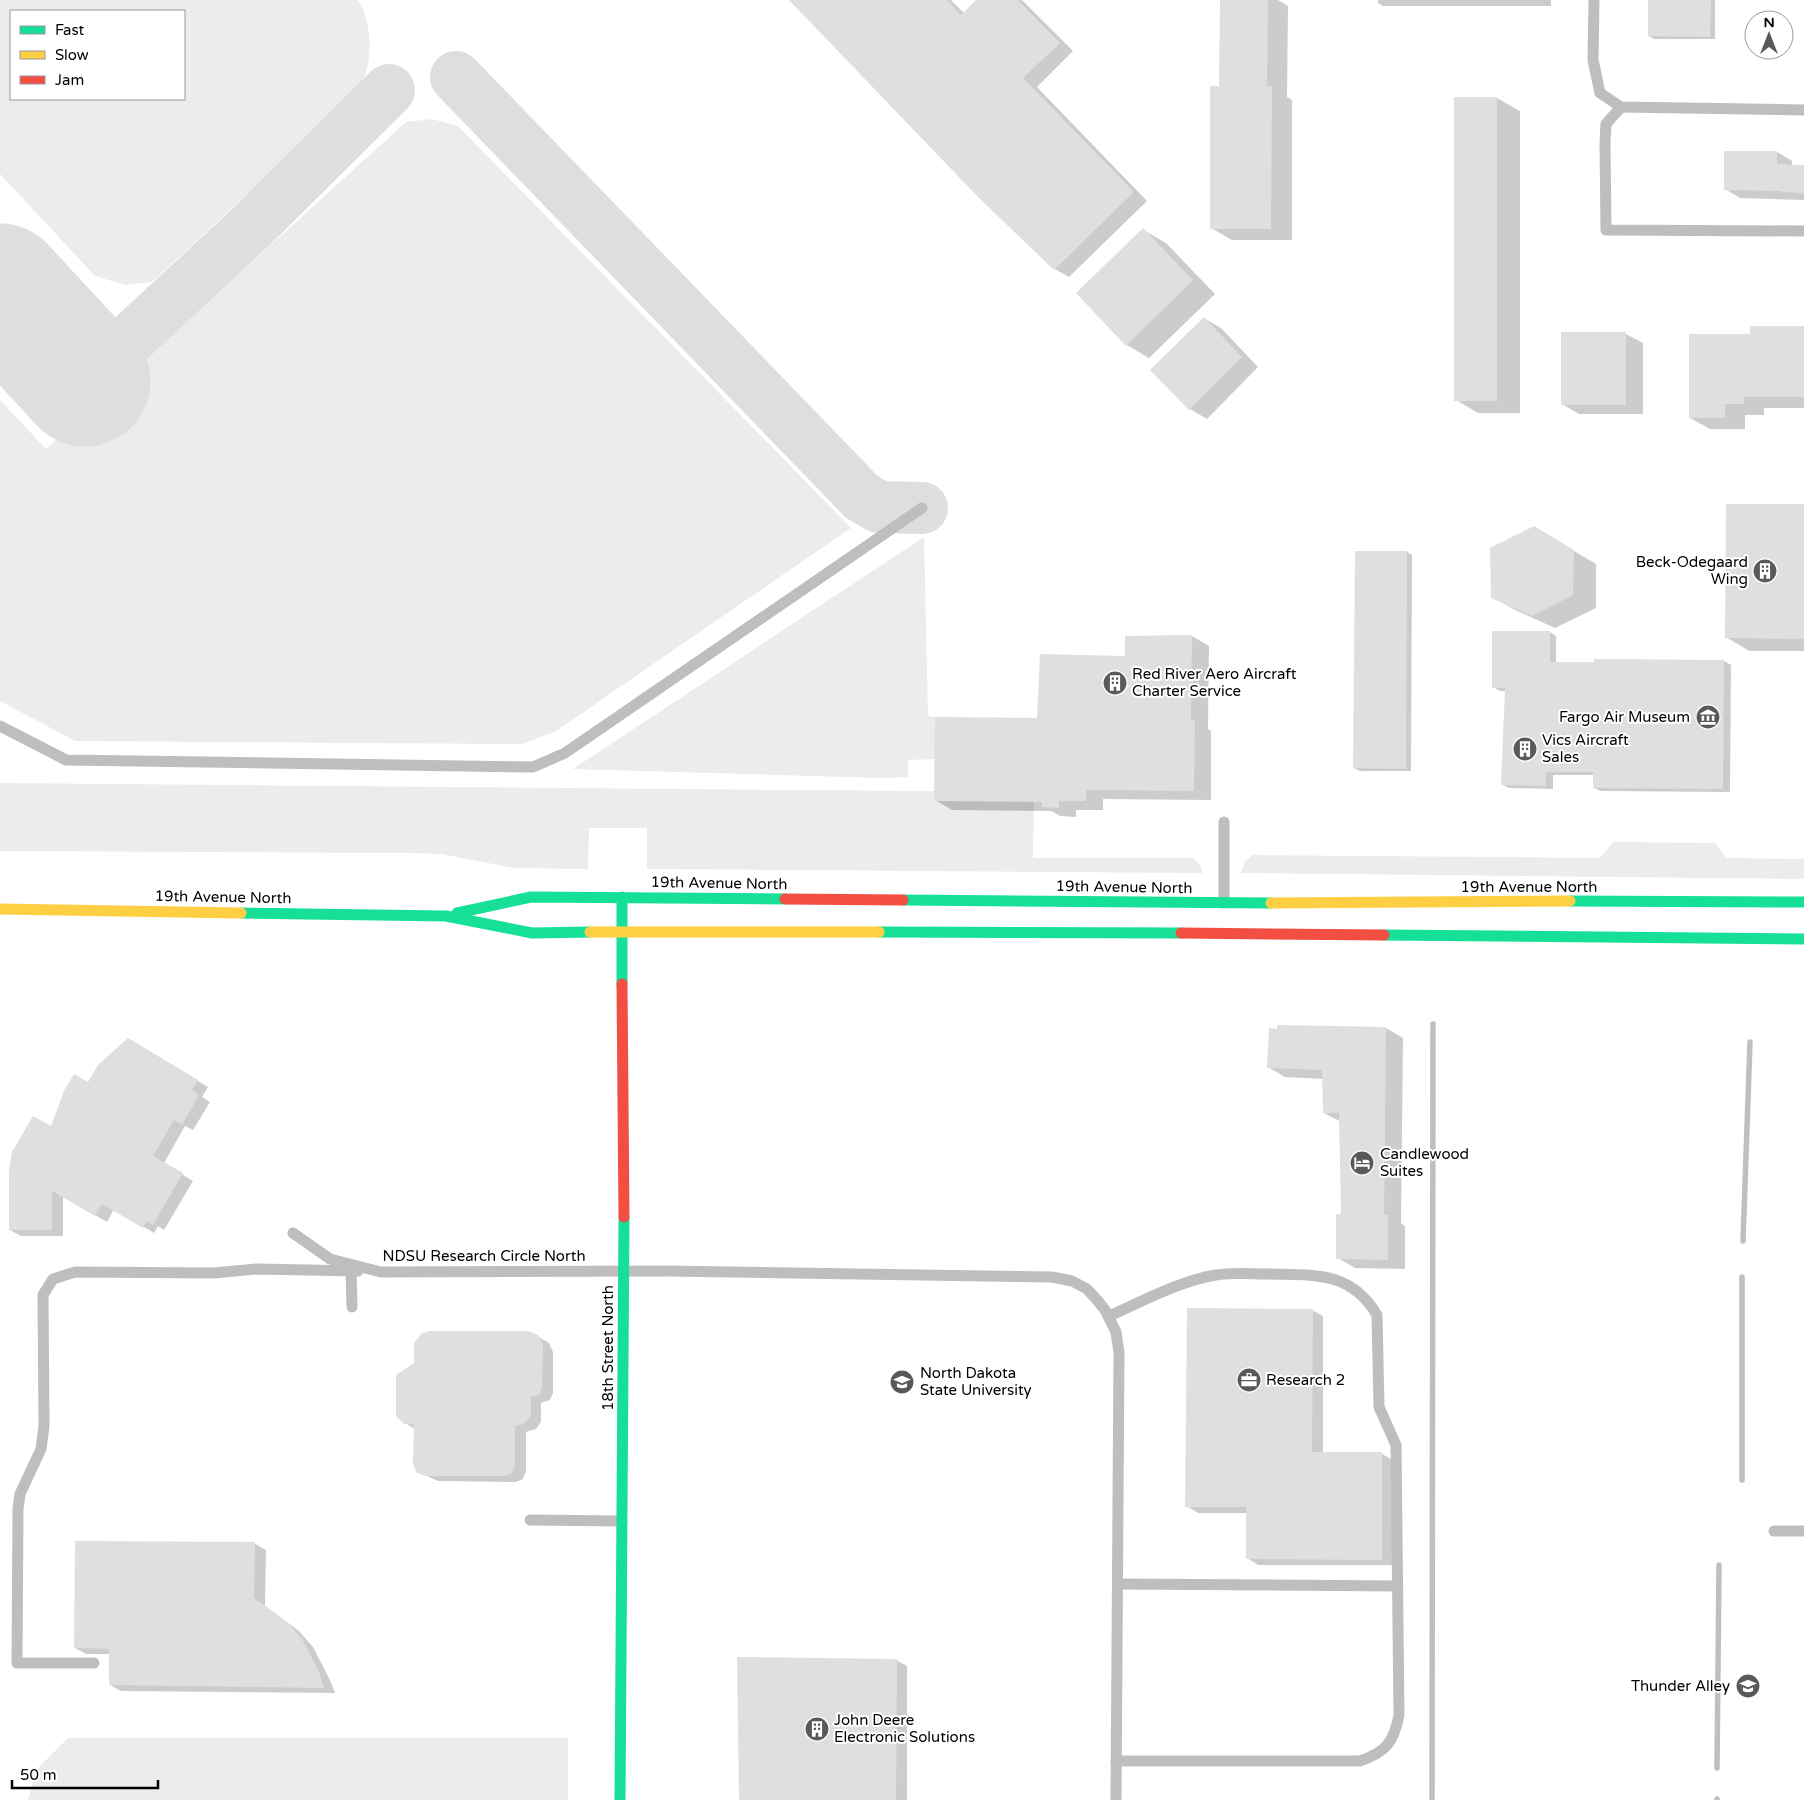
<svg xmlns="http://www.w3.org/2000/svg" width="1804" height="1800" font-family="'Varela Round',sans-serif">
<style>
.green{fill:#ececec;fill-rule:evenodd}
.shadow{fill:#0003}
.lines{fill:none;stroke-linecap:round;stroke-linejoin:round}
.stream{stroke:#bfbfbf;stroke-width:5.5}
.taxiway{stroke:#dedede;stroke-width:52}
.runway{stroke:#dedede;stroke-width:131}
.building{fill:#dfdfdf}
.lane{stroke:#bebebe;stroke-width:11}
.fast{stroke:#16e098;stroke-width:11}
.slow{stroke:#ffcf43;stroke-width:11}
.jam{stroke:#f24e42;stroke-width:11}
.labels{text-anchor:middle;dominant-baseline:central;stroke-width:4;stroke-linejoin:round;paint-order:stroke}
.poi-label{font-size:15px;fill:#000;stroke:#fff;text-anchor:start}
.street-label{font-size:15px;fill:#000;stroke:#fff}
</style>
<rect width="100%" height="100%" fill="#fff"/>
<g class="green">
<path d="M0 0H357C372 16 373 61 363 79 360 86 354 93 350 99L152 282 125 285 95 276 0 174ZM184 11V99H11V11Z"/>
<polygon points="432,119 458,126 851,528 556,731 523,744 75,741 0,701 0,400 46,449 406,122"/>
<polygon points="924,537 928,716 935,717 935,759 908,760 908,777 882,778 573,769"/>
<polygon points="0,783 1034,792 1033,858 1192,858 1200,865 1203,873 647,869 647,828 589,828 588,869 514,868 441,854 412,853 0,851"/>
<polygon points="1613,842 1715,843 1726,858 1804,859 1804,879 1241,873 1245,861 1253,855 1600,858"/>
<polygon points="68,1738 568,1738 568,1800 28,1800 36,1770"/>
</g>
<g class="shadow">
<polygon points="791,0 951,0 964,13 978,0 1022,0 1073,51 1037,87 1147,201 1069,277 1055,269 980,197"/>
<polygon points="1221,0 1278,0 1288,6 1287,97 1292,100 1292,240 1232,240 1211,228 1221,88"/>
<polygon points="1378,0 1551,0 1551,6 1383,6 1378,3"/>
<polygon points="1649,0 1715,0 1715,39 1654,39 1649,36"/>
<polygon points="1456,98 1497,98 1520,111 1520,413 1478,413 1456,400"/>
<polygon points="1726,152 1777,152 1792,161 1792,166 1804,166 1804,200 1740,198 1725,189"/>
<polygon points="1143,230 1166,243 1215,294 1149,358 1127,345"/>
<polygon points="1204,318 1221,328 1258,367 1207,419 1190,409"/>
<polygon points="1804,327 1804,408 1764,408 1764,415 1745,415 1745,429 1710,429 1690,418"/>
<polygon points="1562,333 1626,334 1643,343 1643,414 1579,414 1562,404"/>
<polygon points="1804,505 1804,651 1749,651 1726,637"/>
<polygon points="1557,541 1596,564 1596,608 1555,628 1515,610 1492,597"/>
<polygon points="1407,552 1412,555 1411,771 1360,771 1354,768"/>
<polygon points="1550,632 1556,636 1556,663 1595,663 1595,660 1724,661 1731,665 1730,792 1601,791 1594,788 1594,775 1553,775 1553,789 1509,788 1503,785 1506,691 1500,691 1493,687"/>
<polygon points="1192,636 1209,646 1208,729 1211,731 1211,800 1103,799 1103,810 1076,810 1076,817 1060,816 1051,811 952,810 935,800 1038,720 1126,658"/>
<polygon points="1386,1028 1403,1038 1401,1223 1405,1226 1405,1269 1355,1268 1338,1258 1342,1215 1341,1122 1324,1113 1324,1079 1285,1077 1268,1067"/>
<polygon points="128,1040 208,1087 202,1097 210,1102 193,1130 185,1126 164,1163 193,1181 164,1230 158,1226 154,1233 114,1209 107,1222 63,1196 63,1236 21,1236 10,1230 51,1128"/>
<polygon points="1312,1310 1323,1316 1323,1453 1382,1454 1393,1460 1392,1565 1258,1565 1247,1558 1247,1513 1198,1513 1187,1506"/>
<polygon points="537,1336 549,1343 553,1352 553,1393 550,1400 541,1403 541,1422 536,1429 526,1432 526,1471 523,1479 516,1482 438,1481 418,1472 415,1429 405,1423"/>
<polygon points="255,1544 266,1550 265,1606 299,1631 313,1647 330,1680 335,1693 121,1691 110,1685 110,1654 86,1654 75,1648"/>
<polygon points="896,1660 907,1666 907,1800 740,1800"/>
</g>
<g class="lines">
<g class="stream">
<polyline points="1743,1241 1750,1042"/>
<polyline points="1742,1480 1742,1277"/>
<polyline points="1717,1768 1719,1565"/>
<polyline points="1717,1799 1717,1800"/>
<polyline points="1432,1800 1433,1024"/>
</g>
<g class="taxiway">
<polyline points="456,77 862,497 879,507 922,508"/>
<polyline points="85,381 252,226 389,90"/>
</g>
<polyline class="runway" points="0,289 85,381"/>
</g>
<g class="building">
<polygon points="789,0 947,0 961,15 976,0 1018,0 1060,43 1023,78 1134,192 1054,270 979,198"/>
<polygon points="1220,0 1268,0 1267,86 1272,86 1271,229 1210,229 1210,86 1219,86"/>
<polygon points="1648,0 1711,0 1710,37 1648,36"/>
<rect x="1454" y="97" width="43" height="304"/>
<polygon points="1724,151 1777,151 1777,164 1804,165 1804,193 1782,192 1782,191 1724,190"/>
<polygon points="1143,228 1193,280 1126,346 1076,293"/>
<polygon points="1204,317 1242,357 1189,410 1150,370"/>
<polygon points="1750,326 1804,326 1804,397 1744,397 1744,404 1725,404 1725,418 1689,418 1689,334 1750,334"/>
<rect x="1561" y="332" width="65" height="73"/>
<polygon points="1726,504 1804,504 1804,639 1725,638"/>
<polygon points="1534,526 1574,550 1573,595 1532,616 1491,598 1490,548"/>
<polygon points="1355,551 1407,551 1406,769 1353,768"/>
<polygon points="1492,631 1550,631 1550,662 1594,662 1594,659 1724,660 1723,789 1593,788 1593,772 1546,772 1546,786 1501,785 1505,688 1492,688"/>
<polygon points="1192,635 1191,720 1195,720 1194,791 1086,790 1086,801 1059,801 1059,808 1042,807 1042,802 934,801 935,717 1037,718 1040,654 1125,656 1125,636"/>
<polygon points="1277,1025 1386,1027 1384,1215 1388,1215 1388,1260 1336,1259 1336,1214 1341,1214 1339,1113 1323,1113 1322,1070 1267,1068 1269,1028 1277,1029"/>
<polygon points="128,1038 198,1080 192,1090 199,1095 182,1125 174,1120 153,1156 183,1173 153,1225 147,1221 143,1228 102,1204 95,1216 52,1191 52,1230 9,1230 9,1171 12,1152 33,1116 51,1126 64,1091 74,1074 88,1082 98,1065"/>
<polygon points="1187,1308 1313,1309 1312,1452 1382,1452 1382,1560 1246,1559 1246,1507 1185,1507"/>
<polygon points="429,1331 528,1331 538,1335 543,1345 542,1387 539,1395 531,1397 531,1416 525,1423 515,1426 515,1465 512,1473 504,1476 426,1476 417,1473 413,1464 414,1424 404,1424 396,1416 396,1375 414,1363 414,1343 421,1334"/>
<polygon points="75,1541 255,1542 254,1598 288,1623 302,1639 319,1672 324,1688 109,1685 109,1649 74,1648"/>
<polygon points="737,1657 897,1659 896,1800 739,1800"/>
</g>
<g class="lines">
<g class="lane">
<polyline points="1594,0 1593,60 1600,93 1621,107 1804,110"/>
<polyline points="1621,107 1606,124 1605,142 1606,230 1804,231"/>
<polyline points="0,726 66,760 533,767 565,753 922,508"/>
<polyline points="1224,822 1224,903"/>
<polyline points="293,1233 330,1259 381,1272 667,1271 1052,1277 1072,1281 1087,1289 1098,1301 1105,1310 1116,1332 1119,1353 1116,1800"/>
<polyline points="351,1271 352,1307"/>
<path d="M1109 1316C1141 1302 1182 1280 1216 1275 1233 1272 1252 1274 1270 1274 1314 1275 1351 1271 1377 1315L1379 1407 1396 1445 1399 1715C1394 1742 1386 1752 1360 1761H1116"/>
<polyline points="530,1520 622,1521"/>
<polyline points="1774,1531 1804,1531"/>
<polyline points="1118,1584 1397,1586"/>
<polyline points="94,1663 17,1663 18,1509 20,1494 41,1449 44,1426 43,1295 53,1279 75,1272 214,1273 257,1269 358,1271"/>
</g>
<g class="fast">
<polyline points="622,897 622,984"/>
<polyline points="903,900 1271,903"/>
<polyline points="1570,901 1804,902"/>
<polyline points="241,913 446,916 532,933 590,932"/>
<polyline points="457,913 531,897 785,899"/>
<polyline points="879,932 1181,933"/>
<polyline points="1384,935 1804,939"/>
<polyline points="620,1800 624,1217"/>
</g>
<g class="slow">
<polyline points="1271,903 1570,901"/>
<polyline points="0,909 241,913"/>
<polyline points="590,932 879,932"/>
</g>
<g class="jam">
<polyline points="785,899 903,900"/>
<polyline points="1181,933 1384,935"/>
<polyline points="622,984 624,1217"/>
</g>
</g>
<defs>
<symbol id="building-disc" viewBox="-11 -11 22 22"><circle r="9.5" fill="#595959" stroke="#fff"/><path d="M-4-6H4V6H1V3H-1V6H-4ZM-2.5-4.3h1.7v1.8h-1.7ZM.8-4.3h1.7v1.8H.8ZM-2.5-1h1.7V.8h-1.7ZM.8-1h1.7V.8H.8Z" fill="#fff"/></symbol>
<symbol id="museum-disc" viewBox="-11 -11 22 22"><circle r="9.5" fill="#595959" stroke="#fff"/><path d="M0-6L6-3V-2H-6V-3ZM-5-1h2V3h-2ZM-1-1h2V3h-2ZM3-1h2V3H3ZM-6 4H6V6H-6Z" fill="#fff"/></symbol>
<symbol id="hotel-disc" viewBox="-11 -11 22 22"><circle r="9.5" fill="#595959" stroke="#fff"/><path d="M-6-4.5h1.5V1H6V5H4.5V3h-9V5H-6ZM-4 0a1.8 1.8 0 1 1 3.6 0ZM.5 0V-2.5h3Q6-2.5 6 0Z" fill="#fff"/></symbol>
<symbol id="office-disc" viewBox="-11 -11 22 22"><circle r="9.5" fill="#595959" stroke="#fff"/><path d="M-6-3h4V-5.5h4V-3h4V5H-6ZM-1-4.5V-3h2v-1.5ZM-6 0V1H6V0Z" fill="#fff"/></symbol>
<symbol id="university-disc" viewBox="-11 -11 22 22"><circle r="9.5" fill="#595959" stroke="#fff"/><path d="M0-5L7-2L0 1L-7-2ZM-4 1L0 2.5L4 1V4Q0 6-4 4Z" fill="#fff"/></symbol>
</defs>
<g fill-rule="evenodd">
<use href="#building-disc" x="1751" y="557" width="28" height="28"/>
<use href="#building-disc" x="1101" y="669" width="28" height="28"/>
<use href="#museum-disc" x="1694" y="703" width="28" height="28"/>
<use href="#building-disc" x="1511" y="735" width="28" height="28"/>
<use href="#hotel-disc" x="1348" y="1149" width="28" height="28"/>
<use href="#office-disc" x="1235" y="1366" width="28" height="28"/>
<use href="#university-disc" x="888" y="1368" width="28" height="28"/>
<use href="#university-disc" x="1734" y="1672" width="28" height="28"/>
<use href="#building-disc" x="803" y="1715" width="28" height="28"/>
</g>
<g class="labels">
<g class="poi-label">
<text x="1748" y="562" text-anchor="end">Beck-Odegaard<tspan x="1748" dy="17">Wing</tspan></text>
<text x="1132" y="674">Red River Aero Aircraft<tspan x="1132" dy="17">Charter Service</tspan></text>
<text x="1690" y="717" text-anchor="end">Fargo Air Museum</text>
<text x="1542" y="740">Vics Aircraft<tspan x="1542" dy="17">Sales</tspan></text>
<text x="1380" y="1154">Candlewood<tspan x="1380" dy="17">Suites</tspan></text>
<text x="920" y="1373">North Dakota<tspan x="920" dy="17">State University</tspan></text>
<text x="1266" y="1380">Research 2</text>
<text x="1730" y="1686" text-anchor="end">Thunder Alley</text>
<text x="834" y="1720">John Deere<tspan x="834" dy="17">Electronic Solutions</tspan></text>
</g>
<g class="street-label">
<text transform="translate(719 883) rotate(1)">19th Avenue North</text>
<text transform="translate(1124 887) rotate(1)">19th Avenue North</text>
<text x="1529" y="887">19th Avenue North</text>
<text transform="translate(223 897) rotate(1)">19th Avenue North</text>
<text x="484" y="1256">NDSU Research Circle North</text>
<text transform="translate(608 1348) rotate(-90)">18th Street North</text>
</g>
</g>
<rect x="10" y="10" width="175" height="90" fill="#ffffff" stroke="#999999"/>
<rect x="20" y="26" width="25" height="8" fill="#16e098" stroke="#999999"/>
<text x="55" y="35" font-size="15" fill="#000000">Fast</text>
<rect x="20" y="51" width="25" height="8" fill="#ffcf43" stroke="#999999"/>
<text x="55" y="60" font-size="15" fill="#000000">Slow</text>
<rect x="20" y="76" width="25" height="8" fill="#f24e42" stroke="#999999"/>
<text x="55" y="85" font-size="15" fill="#000000">Jam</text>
<g transform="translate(1769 35)"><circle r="24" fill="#ffffff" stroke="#999999"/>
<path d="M0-4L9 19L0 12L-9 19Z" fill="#595959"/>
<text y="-8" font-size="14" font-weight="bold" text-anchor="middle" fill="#000000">N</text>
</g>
<path d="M12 1780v8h146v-8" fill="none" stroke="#000000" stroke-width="2.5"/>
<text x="20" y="1780" font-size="15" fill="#000000" stroke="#ffffff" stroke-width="4" paint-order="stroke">50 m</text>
</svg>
